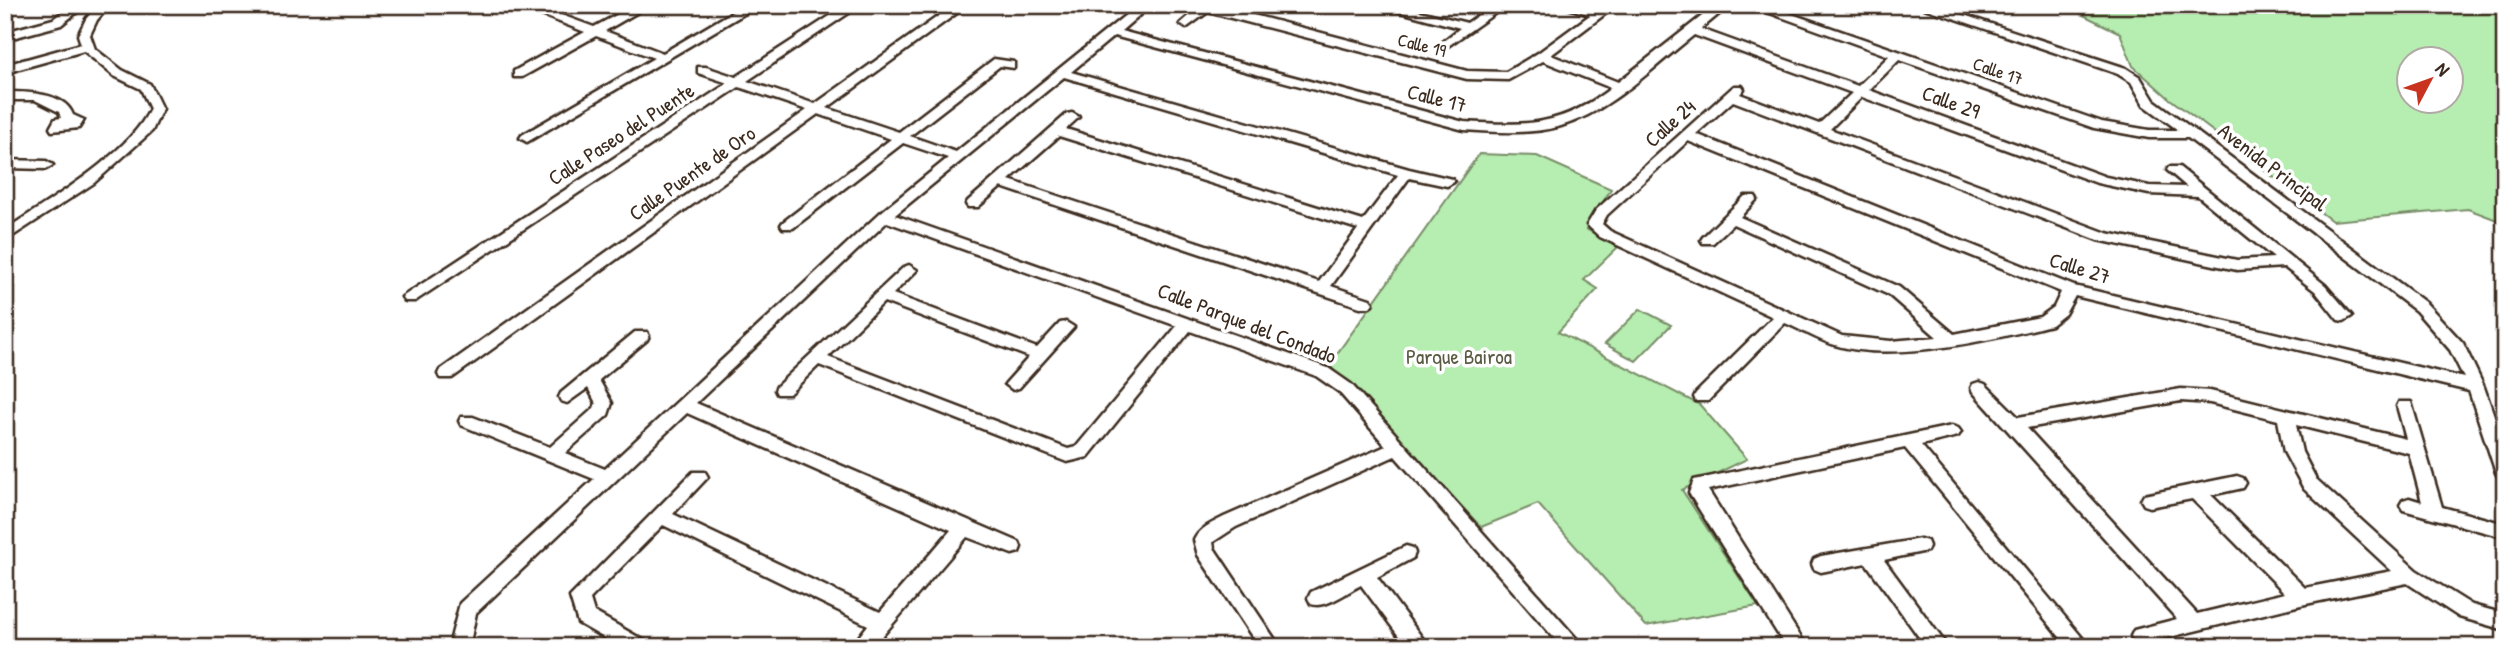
<svg xmlns="http://www.w3.org/2000/svg" width="2510" height="652" font-family="'Patrick Hand',sans-serif">
<style>
.green{fill:#b6edb0;stroke:#788c67;stroke-width:2;fill-rule:evenodd}
.lines{fill:none;stroke-linecap:round;stroke-linejoin:round}
.minor-casing{stroke:#3b2a1e;stroke-width:5}
.minor{fill:#fff;fill-rule:evenodd}
.labels{text-anchor:middle;dominant-baseline:central;stroke-width:7;stroke-linejoin:round;paint-order:stroke}
.far-street-label{font-size:18px;fill:#3b2a1e;stroke:#fff}
.street-label{font-size:21px;fill:#3b2a1e;stroke:#fff}
.park-label{font-size:21px;fill:#5a5b42;stroke:#fff}
</style>
<rect width="100%" height="100%" fill="#fff"/>
<filter id="ink" filterUnits="userSpaceOnUse"><feTurbulence type="fractalNoise" baseFrequency=".0143" numOctaves="2"/><feDisplacementMap in="SourceGraphic" scale="14" xChannelSelector="R" yChannelSelector="G"/><feConvolveMatrix kernelMatrix="1 2 1 2 8 2 1 2 1" color-interpolation-filters="sRGB"/></filter>
<g filter="url(#ink)">
<g class="green">
<path d="M2063 5H2505V223L2468 209 2332 221 2170 99 2133 66 2120 33ZM2408 60H2450V102H2408Z"/>
<polygon points="1479,154 1537,156 1611,189 1586,229 1618,247 1584,280 1598,289 1558,332 1700,405 1747,459 1682,490 1758,606 1646,626 1538,504 1481,527 1329,365"/>
<polygon points="1640,309 1671,325 1636,361 1605,344"/>
</g>
<g class="lines">
<defs>
<g id="minor">
<polygon points="72,5 86,5 61,25 5,40 5,32 53,19"/>
<path d="M98 5H110L97 20 90 35 95 49 122 70 150 84 162 109 152 131 94 183 5 241V230C48 201 128 155 150 109L141 89 114 76 84 51 5 73V65L81 44 78 35 86 19Z"/>
<polygon points="516,5 534,5 594,27 635,5 650,5 605,31 663,53 744,5 759,5 527,142 520,138 522,135 654,58 596,36 522,77 514,77 514,71 585,32"/>
<path d="M847 5H861L747 81 815 104 954 5H968L827 108 899 132 994 59 1014 62V68L1000 66 910 136 956 152 1138 5H1151L1121 31 1464 122C1525 126 1561 127 1611 88L1543 61 1508 80 1467 79 1208 12 1186 28 1180 24 1202 5H1215L1467 71 1506 72 1538 53 1590 15 1559 5H1580L1597 10 1603 5H1617L1551 55 1618 82 1716 5H1730L1701 29 1858 86 1889 56 1748 5H1766L2102 122 2149 130H2178L2144 105 2131 82 2118 74 1915 5H1933L2126 68 2140 77 2154 100 2426 303 2463 343 2484 387 2505 447V480L2499 478 2496 473 2469 391 2075 296 2065 314 2051 325C1993 340 1892 363 1835 345 1818 340 1802 330 1785 323L1708 401H1696L1694 397 1696 393 1773 317 1600 237 1587 225 1596 210 1734 86H1742L1744 89 1740 94 1819 124 1852 93 1694 35C1653 67 1611 111 1561 126 1530 135 1496 132 1464 130L1114 36 1071 72 1409 169 1452 179 1454 182 1447 186 1409 178 1331 286 1370 299 1373 303 1370 307H1360L1001 187 978 207H968L966 204 968 201 1067 114 1072 113 1079 117 1066 129 1363 221 1398 175 1064 77 895 215 1328 368 1351 384 1584 647H1562L1395 456 1236 527 1213 542 1214 548 1280 647H1259L1198 555 1194 540C1200 528 1212 523 1224 517L1386 446 1339 392 1316 376 1190 331 1088 457 1067 462 819 365 789 394H777L775 390 777 386 904 267 909 265 917 270 893 294 1037 348 1060 323 1066 322 1074 327 1019 388 1013 390 1005 384 1029 357 884 302 828 357 1068 449 1076 447 1177 326 887 222 696 403 1019 542 1021 547 1019 552 1012 554 967 537 873 647H851L868 625 663 525 590 599 594 612 645 641 648 647H620L578 623 570 597 693 472H705L708 477 673 514 880 612 951 530 687 413 476 613 471 638 474 647H454L451 638 460 603 594 479 461 425 459 421 461 417H473L550 447 594 408 596 403 588 388 567 403 561 401 559 397 561 393 635 332H647L649 336 647 340 599 380 612 403 608 415 565 453 605 469 880 213 948 158 903 143 793 228H783L781 225 783 222 891 139 818 114 452 378H440L438 374 440 370 807 110 739 87 415 301H405L402 297 728 83 698 73V67H706L736 77ZM1899 60 2094 128 2149 138H2188L2416 311 2450 350 2464 378 2074 286 1696 134 1733 101 2098 240 2237 270 2284 267 2315 291 2338 320 2344 321 2352 316 2325 285 2179 167H2169L2167 170 2187 187 2149 186 2106 177 1869 90ZM1862 97 2097 183 2149 194 2198 196 2274 258 2237 260 2107 233 1830 129ZM1059 136 1358 229 1319 282 1009 180ZM1688 141 2061 292 2054 307 2040 317 1954 334 1899 287 1740 217 1757 199 1755 196H1745L1703 237 1701 240 1703 243H1713L1733 224 1889 295 1937 337 1891 341 1842 336 1610 231 1602 224 1607 215Z"/>
<polygon points="1375,5 1396,5 1467,23 1493,5 1507,5 1448,46 1442,42 1460,28"/>
<path d="M5 92C26 92 65 92 73 115L84 120 79 128 52 131 50 128 55 119 61 118 59 112 35 100H5Z"/>
<polygon points="5,160 46,161 53,165 46,169 5,168"/>
<path d="M1979 382 1985 384 2018 417 2181 389 2210 391 2406 439 2397 406 2399 402H2411L2442 507 2505 524V534L2499 536 2403 510 2400 505 2403 500 2409 498 2422 502 2409 453 2296 425 2302 452 2316 479 2416 570 2472 605 2505 614V630L2459 617 2407 583 2301 605 2141 644 2134 642 2131 636 2134 630 2177 619 1973 392 1971 388 1973 384ZM2181 401 2210 403 2278 420 2284 452 2304 489 2392 571 2305 588 2211 495 2243 488 2246 483 2243 478 2237 476 2144 495 2141 500 2144 505 2150 507 2192 499 2285 593 2197 614 2027 428Z"/>
<polygon points="1952,426 1958,428 1961,432 1958,436 1921,445 2090,647 2068,647 1905,448 1708,490 1807,647 1786,647 1692,498 1689,493 1694,480"/>
<polygon points="1920,539 1927,541 1929,546 1927,551 1884,560 1948,647 1926,647 1866,563 1821,572 1814,569 1812,564 1814,559 1821,556"/>
<path d="M1406 546 1413 548 1415 553 1413 558 1377 577 1429 647H1407L1361 585C1347 592 1326 609 1311 604L1308 598 1311 592Z"/>
</g>
</defs>
<use href="#minor" class="minor-casing"/>
<use href="#minor" class="minor"/>
</g>
</g>
<g class="labels">
<g class="far-street-label">
<text transform="translate(1422 45) rotate(14)">Calle 19</text>
<text transform="translate(1998 71) rotate(19)">Calle 17</text>
</g>
<g class="street-label">
<text transform="translate(1437 98) rotate(14)">Calle 17</text>
<text transform="translate(1951 102) rotate(20)">Calle 29</text>
<text transform="translate(1670 123) rotate(-42)">Calle 24</text>
<text transform="translate(621 134) rotate(-33)">Calle Paseo del Puente</text>
<text transform="translate(2273 167) rotate(37)">Avenida Principal</text>
<text transform="translate(692 173) rotate(-35)">Calle Puente de Oro</text>
<text transform="translate(2080 268) rotate(17)">Calle 27</text>
<text transform="translate(1247 323) rotate(21)">Calle Parque del Condado</text>
</g>
<g class="park-label">
<text x="1459" y="356">Parque Bairoa</text>
</g>
</g>
<rect width="2510" height="652" fill="none" stroke="#fff" stroke-width="28"/>
<rect x="14" y="14" width="2482" height="624" fill="none" stroke="#3b2a1e" stroke-width="2.5" filter="url(#ink)"/>
<g transform="translate(2430 80) rotate(49)"><circle r="33" fill="#ffffff" stroke="#b1aaa5" stroke-width="2"/>
<path d="M0-5L12 26L0 18L-12 26Z" fill="#c8321e"/>
<text y="-10" font-size="19" font-weight="bold" text-anchor="middle" fill="#3b2a1e">N</text>
</g>
</svg>
